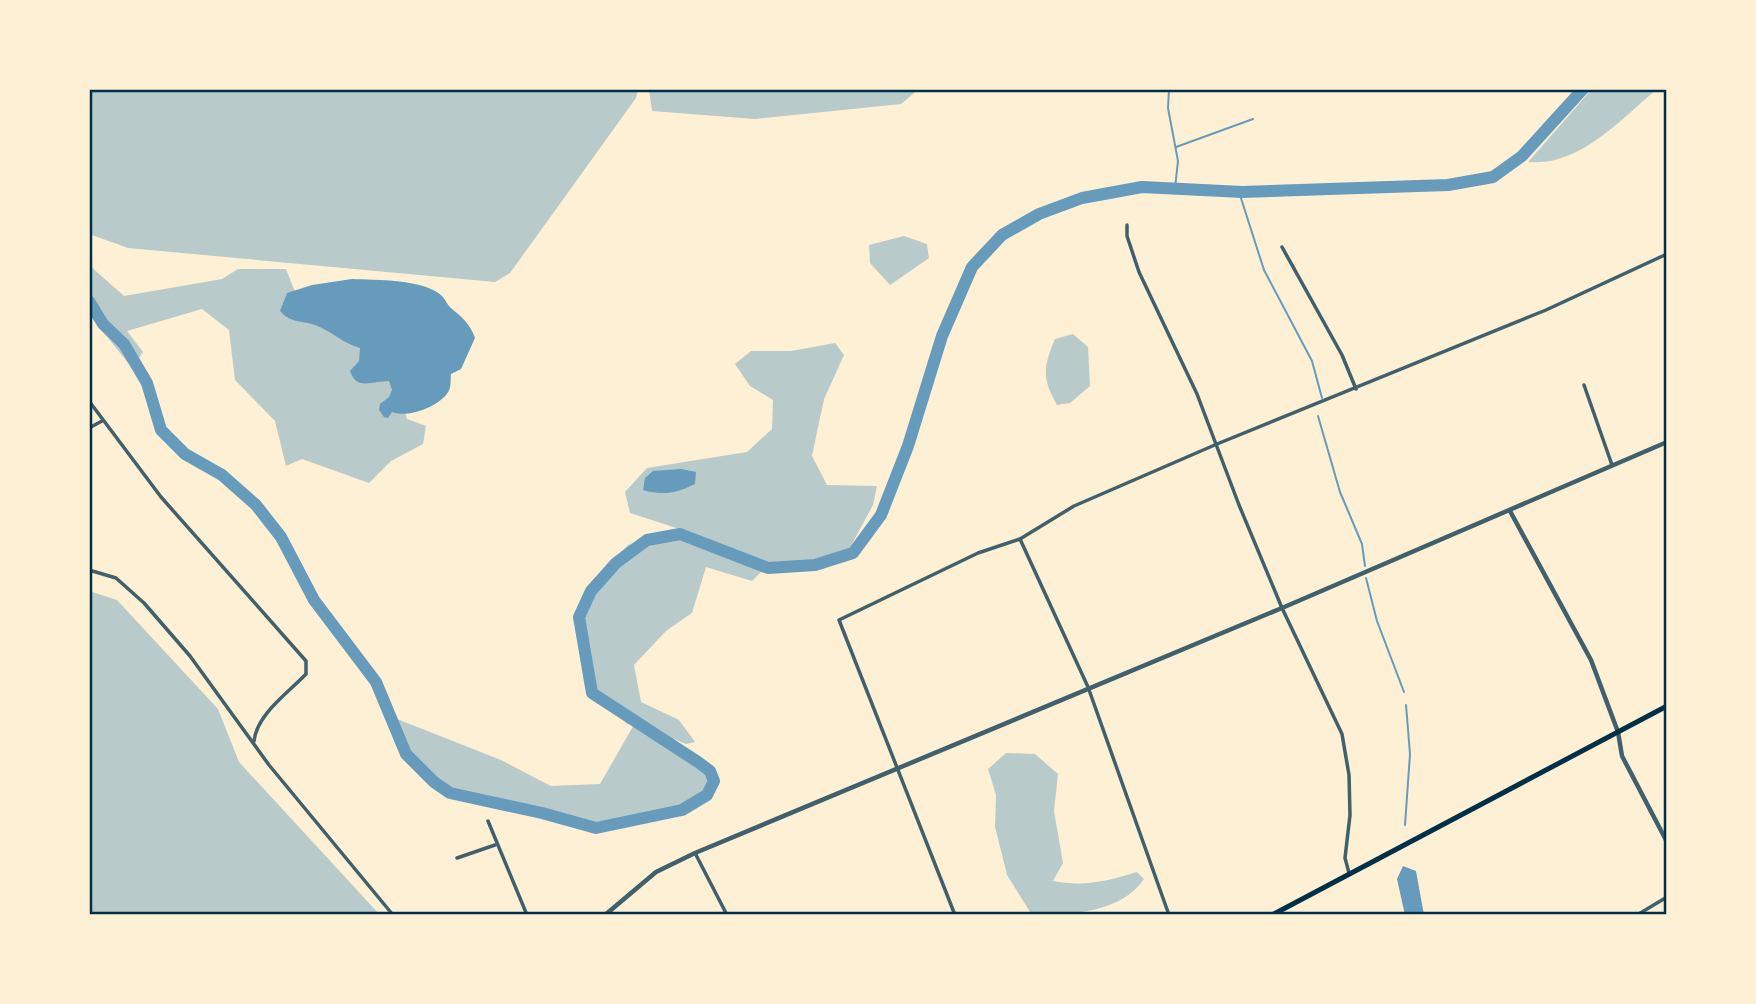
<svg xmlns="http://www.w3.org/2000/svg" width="1756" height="1004" font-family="'Alegreya Sans',sans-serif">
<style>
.green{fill:#b9caca}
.water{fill:#669bbc}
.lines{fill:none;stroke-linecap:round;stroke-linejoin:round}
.stream{stroke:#669bbc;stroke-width:2}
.river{stroke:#669bbc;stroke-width:12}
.minor{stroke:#3f606c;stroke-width:3.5}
.tertiary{stroke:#3f606c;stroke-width:4.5}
.secondary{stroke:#003049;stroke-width:5}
.neatline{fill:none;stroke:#003049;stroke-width:2.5}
</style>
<rect width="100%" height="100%" fill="#fdf0d5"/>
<g class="green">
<polygon points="89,89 638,89 636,98 523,255 510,273 495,282 128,248 89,234"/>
<polygon points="649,89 919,89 901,104 755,119 652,111"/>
<path d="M1592 89H1657C1620 120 1579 167 1528 162Z"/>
<polygon points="904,236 927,244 929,258 890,285 870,263 869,245"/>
<polygon points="89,265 124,296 222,279 238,269 286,269 302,310 355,337 395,383 407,419 426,426 423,444 391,461 369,483 302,459 286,466 275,421 235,380 229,330 202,309 127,331 143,352 132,368 89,314"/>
<path d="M1073 334 1088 347 1090 386 1070 403 1057 405C1042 379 1043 367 1055 339Z"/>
<polygon points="835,343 844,355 824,399 812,456 827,485 877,486 873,505 846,555 807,566 771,562 752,581 706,567 692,613 666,631 634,665 641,702 679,720 695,742 686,744 641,726 710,771 714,781 707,795 682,810 596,828 542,813 450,793 406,754 392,717 501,760 551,786 600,784 635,723 627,724 587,680 575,629 592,581 628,545 657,534 692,533 630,513 625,492 647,468 747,452 772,429 773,400 750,386 735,364 751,351 791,351"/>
<polygon points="89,591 117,600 218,709 239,762 380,915 89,915"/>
<path d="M1006 753 1035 754 1058 774 1054 811 1063 863 1053 881C1084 887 1108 881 1137 872L1144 879C1121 913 1070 915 1032 915L1007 875 995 827 996 795 988 769Z"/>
</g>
<g class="water">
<path d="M352 279C375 280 425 279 442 296 446 300 447 305 452 309 463 318 470 324 475 338L461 369 451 374C450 383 452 388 446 395 435 408 407 418 392 412L388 418 384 417 379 410 380 404 389 397 392 390 389 381C371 381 357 391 350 371L359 361 360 348C344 344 331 331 315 325 301 320 292 324 280 311L287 293 312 285Z"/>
<path d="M681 469 696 472 695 484C676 493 664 496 643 490L645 478 653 471Z"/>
<polygon points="1403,866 1416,871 1424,915 1405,915 1397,879"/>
</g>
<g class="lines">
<g class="stream">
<polyline points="1169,89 1168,108 1178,161 1175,188"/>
<polyline points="1176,147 1253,119"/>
<polyline points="1239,192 1264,270 1312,361 1322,398"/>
<polyline points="1318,416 1340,492 1362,544 1365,566"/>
<polyline points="1366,578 1377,621 1404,692"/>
<polyline points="1405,825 1410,754 1406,705"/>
</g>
<polyline class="river" points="89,301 103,324 124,344 147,383 161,430 185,454 222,475 256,505 281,537 314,600 376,682 406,754 434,782 450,793 542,813 596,828 682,810 707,795 714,781 710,771 698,762 592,693 579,617 591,591 616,563 647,540 680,534 768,568 815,565 853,553 881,515 908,446 942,336 972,267 1002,235 1039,214 1082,198 1142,187 1242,192 1448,185 1493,177 1522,156 1583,89"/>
<g class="minor">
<polyline points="1127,225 1127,236 1139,272 1197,394 1239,505 1282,608 1342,734 1349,775 1350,815 1345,858 1349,873"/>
<polyline points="1282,247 1342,355 1356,389"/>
<polyline points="1584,385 1612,465"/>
<path d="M89 401 161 497 306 661V674C288 693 257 714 254 741"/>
<polyline points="89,428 102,421"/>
<polyline points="1020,539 1088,687 1169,915"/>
<polyline points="89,570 116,578 144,603 190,656 269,765 393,915"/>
<polyline points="488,821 527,915"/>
<polyline points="695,853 727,915"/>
<polyline points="457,858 495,845"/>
<polyline points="955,915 839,620 978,553 1020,539 1074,506 1217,444 1546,310 1667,254"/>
<polyline points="1637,915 1667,897"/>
</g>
<g class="tertiary">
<polyline points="1510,511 1591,660 1618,732 1622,756 1667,842"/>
<polyline points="605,915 656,872 695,853 1282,608 1667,442"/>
</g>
<polyline class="secondary" points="1272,915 1667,706"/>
</g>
<rect width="1756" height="1004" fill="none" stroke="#fdf0d5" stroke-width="182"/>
<rect x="91" y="91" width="1574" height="822" class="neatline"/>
</svg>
